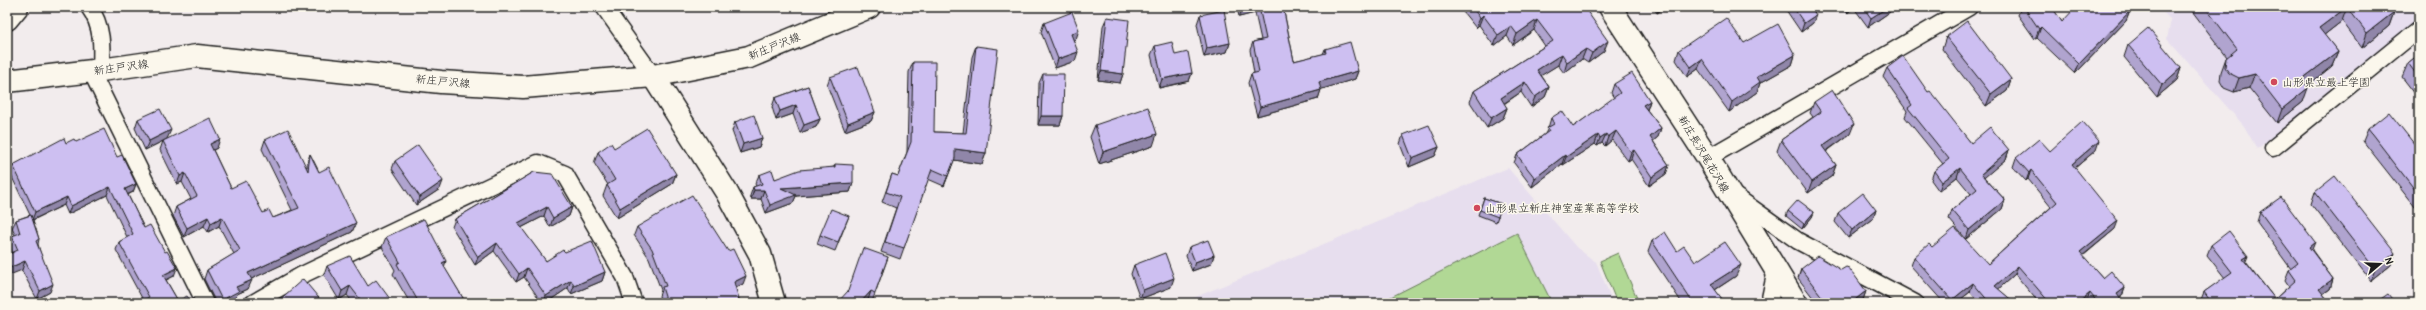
<svg xmlns="http://www.w3.org/2000/svg" width="2426" height="310" font-family="'Patrick Hand','Klee One',sans-serif">
<style>
.built{fill:#e7deee}
.green{fill:#b1d895;stroke:#667a58}
.lines{fill:none;stroke-linecap:round;stroke-linejoin:round}
.street-casing{stroke:#1c1c1c;stroke-width:19}
.secondary-casing{stroke:#1c1c1c;stroke-width:25}
.primary-casing{stroke:#1c1c1c;stroke-width:25}
.highway-casing{stroke:#1c1c1c;stroke-width:25}
.street{stroke:#fbf7ec;stroke-width:16}
.secondary{stroke:#fbf7ec;stroke-width:22}
.primary{stroke:#fbf7ec;stroke-width:22}
.highway{stroke:#fbf7ec;stroke-width:22}
.wall{fill:#b0a4cf;stroke:#1c1c1c}
.shaded-wall{fill:#9086a9;stroke:#1c1c1c}
.building{fill:#cdbff1;stroke:#1c1c1c}
.poi-dot{fill:#d1495b;stroke:#fbf7ec;stroke-width:1.5}
.labels{text-anchor:middle;dominant-baseline:central;stroke-width:3;stroke-linejoin:round;paint-order:stroke}
.street-label{font-size:11px;fill:#1c1c1c;stroke:#fbf7ec}
.poi-label{font-size:11px;fill:#1c1c1c;stroke:#fbf7ec;text-anchor:start}
</style>
<rect width="100%" height="100%" fill="#f2eced"/>
<filter id="ink" filterUnits="userSpaceOnUse"><feTurbulence type="fractalNoise" baseFrequency=".025" numOctaves="2"/><feDisplacementMap in="SourceGraphic" scale="8" xChannelSelector="R" yChannelSelector="G"/><feConvolveMatrix kernelMatrix="1 2 1 2 8 2 1 2 1" color-interpolation-filters="sRGB"/></filter>
<g filter="url(#ink)">
<g class="built">
<polygon points="2158,7 2419,7 2419,21 2257,149 2244,126 2167,39 2171,20"/>
<polygon points="1508,168 1577,248 1596,262 1613,303 1181,303"/>
</g>
<g class="green">
<polygon points="1517,233 1552,303 1379,303"/>
<polygon points="1618,253 1639,303 1617,303 1600,261"/>
</g>
<g class="lines">
<defs>
<g id="street">
<path d="M89 7C103 26 102 47 101 70"/>
<polyline points="604,7 653,76"/>
<polyline points="91,71 205,303"/>
<polyline points="2273,148 2419,29"/>
<polyline points="1708,158 1969,7"/>
<polyline points="1735,196 1798,241 1915,303"/>
<polyline points="253,303 302,275 538,163 565,174 625,277 634,303"/>
<polyline points="1769,303 1776,270"/>
</g>
<g id="secondary">
<polyline points="1610,7 1708,158 1796,303"/>
<polyline points="653,76 727,193 760,254 774,303"/>
</g>
<polyline id="primary" points="7,81 101,70 197,56 441,82 523,87 653,76 749,57 869,7"/>
<polyline id="highway" points="7,19 17,7"/>
</defs>
<use href="#street" class="street-casing"/>
<use href="#secondary" class="secondary-casing"/>
<use href="#primary" class="primary-casing"/>
<use href="#highway" class="highway-casing"/>
<use href="#street" class="street"/>
<use href="#secondary" class="secondary"/>
<use href="#primary" class="primary"/>
<use href="#highway" class="highway"/>
</g>
<g class="wall">
<polygon points="1237,7 1283,7 1294,61 1323,54 1325,49 1358,71 1355,79 1321,89 1318,99 1257,116 1248,83 1251,74 1254,73 1250,50 1253,42 1261,40 1255,13 1239,17"/>
<polygon points="1465,7 1503,7 1503,8 1514,8 1604,51 1588,63 1582,59 1564,73 1558,65 1541,75 1549,87 1545,97 1531,107 1521,92 1504,104 1507,108 1503,118 1487,128 1470,102 1474,91 1545,46 1534,30 1513,45 1507,36 1494,46 1479,25 1476,28 1463,12"/>
<polygon points="1653,7 1666,7 1657,13"/>
<polygon points="1784,7 1811,7 1813,23 1801,32"/>
<polygon points="1843,7 1897,7 1868,27 1854,8 1847,13"/>
<polygon points="2021,7 2052,7 2062,22 2130,11 2126,21 2075,74 2037,38 2035,39 2018,15"/>
<polygon points="2189,7 2390,7 2394,12 2389,26 2362,48 2342,21 2324,35 2338,52 2332,66 2307,86 2303,102 2277,123 2249,88 2234,92 2224,88 2220,81 2221,72 2226,58 2227,57"/>
<polygon points="1200,15 1230,43 1227,52 1204,57 1197,24"/>
<polygon points="1107,17 1123,74 1120,83 1098,80 1103,26"/>
<polygon points="1044,23 1076,39 1073,40 1075,61 1055,68 1041,32"/>
<polygon points="1946,37 2011,79 2007,91 1986,106 1942,49"/>
<polygon points="1744,43 1795,55 1792,65 1760,83 1757,92 1729,112 1698,69 1687,77 1676,60 1679,50"/>
<polygon points="2128,45 2181,68 2177,80 2157,97 2124,57"/>
<polygon points="976,46 986,153 982,164 954,160 944,186 928,179 900,259 881,252 896,208 882,202 892,174 898,176 907,152 909,72 913,62 934,132 963,133 972,57"/>
<polygon points="1155,46 1175,55 1192,73 1189,81 1159,88 1151,55"/>
<polygon points="2419,49 2419,99 2402,77 2408,63 2418,55 2417,54"/>
<polygon points="1887,68 1928,92 1971,143 2009,150 2006,159 1984,177 2005,200 2002,209 1966,239 1949,219 1952,210 1971,194 1957,177 1939,191 1931,180 1934,171 1943,164 1905,117 1907,111 1883,77"/>
<polygon points="1043,74 1063,116 1060,125 1038,125 1039,83"/>
<polygon points="830,77 875,112 871,121 845,131 827,85"/>
<polygon points="1614,84 1650,101 1647,110 1661,128 1658,137 1653,141 1669,165 1666,174 1649,186 1631,159 1628,161 1612,140 1605,146 1602,143 1597,146 1595,144 1563,165 1562,164 1532,187 1514,163 1517,155 1545,134 1548,128 1551,118 1573,127 1614,98 1611,93"/>
<polygon points="808,86 820,119 816,127 800,133 793,114 776,120 772,107 775,98"/>
<polygon points="1814,102 1850,134 1826,152 1836,165 1832,176 1808,193 1777,151 1781,140 1813,117 1810,113"/>
<polygon points="138,119 167,139 217,148 213,150 231,188 263,213 273,218 292,210 262,149 265,140 307,167 307,163 310,154 319,172 356,223 352,232 251,279 248,289 237,294 235,300 230,303 216,303 204,279 207,270 234,254 219,226 208,232 204,226 184,237 173,216 176,207 191,199 182,182 177,184 160,150 163,141 145,150 135,128"/>
<polygon points="735,122 762,138 759,147 740,153 732,131"/>
<polygon points="1095,125 1153,146 1099,164 1090,137"/>
<polygon points="2368,129 2419,150 2419,212 2363,141"/>
<polygon points="1403,135 1439,147 1435,156 1409,167 1400,144"/>
<polygon points="76,142 136,184 133,192 128,195 144,228 174,276 166,280 178,301 192,303 143,300 116,250 119,242 127,237 107,195 68,214 64,205 33,220 39,239 38,244 50,292 37,299 12,252 9,244 12,236 15,235 12,228 16,220 30,215 10,173 13,165 66,143"/>
<polygon points="614,148 676,174 672,184 617,218 603,196 607,185 608,185 594,163 598,152"/>
<polygon points="2096,150 2075,168 2115,229 2083,256 2103,278 2125,288 2122,296 2119,298 2123,303 2087,303 2086,302 2085,303 2039,303 2015,274 1998,289 2015,303 1980,303 1970,292 1956,303 1944,303 1911,266 1914,257 1932,247 1988,264 2051,207 2028,179 2026,181 2013,167 2016,158 2050,151"/>
<polygon points="395,161 440,189 416,205 392,169"/>
<polygon points="835,164 853,183 850,192 796,196 793,203 766,213 761,199 751,199 750,196 753,187 756,186 755,184 759,175 775,179 834,167"/>
<polygon points="534,172 572,207 569,216 550,227 544,216 521,228 546,261 565,252 605,272 602,281 571,294 568,288 546,303 542,303 524,277 516,282 494,251 475,265 452,227 455,219"/>
<polygon points="2315,192 2391,265 2371,281 2311,204"/>
<polygon points="1484,198 1502,204 1496,222 1478,215"/>
<polygon points="1876,210 1873,219 1848,238 1835,222 1838,213"/>
<polygon points="1788,211 1814,212 1812,217 1802,229 1786,216"/>
<polygon points="2260,212 2312,250 2333,279 2330,289 2323,294 2330,303 2201,303 2200,302 2204,292 2225,278 2207,255 2211,245 2246,262 2275,299 2289,286 2285,280 2289,270 2291,269 2257,222"/>
<polygon points="849,216 835,251 817,244 820,235"/>
<polygon points="637,227 743,284 736,288 740,303 661,303 659,296 661,290 649,258 634,235"/>
<polygon points="386,237 444,267 466,303 410,303 393,274 395,270 382,247"/>
<polygon points="1652,241 1677,251 1695,262 1736,276 1715,290 1725,303 1682,303 1648,252"/>
<polygon points="1189,247 1214,255 1211,264 1192,271 1186,256"/>
<polygon points="888,257 872,302 868,300 865,303"/>
<polygon points="1134,265 1171,287 1140,299 1131,274"/>
<polygon points="327,266 368,286 393,303 353,303 347,295 339,300 324,275"/>
<polygon points="1801,269 1866,291 1863,300 1859,303 1817,303 1798,278"/>
</g>
<g class="shaded-wall">
<polygon points="1246,7 1258,7 1255,13 1239,17 1243,8"/>
<polygon points="1660,7 1666,7 1657,13"/>
<polygon points="1849,7 1855,7 1854,8 1847,13"/>
<polygon points="1888,7 1897,7 1868,27 1871,18"/>
<polygon points="2347,7 2342,21 2314,43 2319,28"/>
<polygon points="2130,11 2126,21 2075,74 2079,64"/>
<polygon points="2394,12 2389,26 2362,48 2367,33"/>
<polygon points="1483,15 1479,25 1476,28 1480,18"/>
<polygon points="1816,15 1813,23 1801,32 1804,23"/>
<polygon points="1537,20 1534,30 1513,45 1517,34"/>
<polygon points="1511,26 1507,36 1494,46 1498,35"/>
<polygon points="2041,27 2037,38 2035,39 2039,29"/>
<polygon points="1079,30 1076,39 1068,42 1071,34"/>
<polygon points="1608,41 1604,51 1588,63 1592,53"/>
<polygon points="1230,43 1227,52 1204,57 1207,48"/>
<polygon points="1586,49 1582,59 1564,73 1567,62"/>
<polygon points="1078,52 1075,61 1055,68 1058,59"/>
<polygon points="2338,52 2332,66 2297,94 2302,79"/>
<polygon points="1562,54 1558,65 1534,80 1537,70"/>
<polygon points="1795,55 1792,65 1760,83 1757,92 1729,112 1732,102 1757,77"/>
<polygon points="1702,59 1698,69 1687,77 1691,67"/>
<polygon points="2181,68 2177,80 2157,97 2162,85"/>
<polygon points="1101,71 1123,74 1120,83 1098,80"/>
<polygon points="1358,71 1355,79 1316,91 1319,82"/>
<polygon points="1192,73 1189,81 1159,88 1162,79"/>
<polygon points="2255,74 2249,88 2234,92 2239,78"/>
<polygon points="2011,79 2007,91 1986,106 1991,94"/>
<polygon points="1525,82 1521,92 1497,108 1501,98"/>
<polygon points="1549,87 1545,97 1531,107 1535,97"/>
<polygon points="2308,88 2303,102 2277,123 2282,109"/>
<polygon points="1321,90 1318,99 1257,116 1260,107"/>
<polygon points="1650,101 1647,110 1643,105"/>
<polygon points="796,105 793,114 776,120 780,111"/>
<polygon points="1507,108 1503,118 1487,128 1491,118"/>
<polygon points="875,112 871,121 845,131 848,123"/>
<polygon points="1041,116 1063,116 1060,125 1038,125"/>
<polygon points="820,119 816,127 800,133 804,125"/>
<polygon points="1854,124 1850,134 1818,157 1822,146"/>
<polygon points="1661,128 1658,137 1647,146 1650,137"/>
<polygon points="171,130 167,139 145,150 149,141"/>
<polygon points="1616,131 1612,140 1605,146 1608,137"/>
<polygon points="1157,134 1153,146 1099,164 1103,152"/>
<polygon points="1606,134 1602,143 1597,146 1600,138"/>
<polygon points="1598,135 1595,144 1563,165 1566,157"/>
<polygon points="762,138 759,147 740,153 743,144"/>
<polygon points="220,139 217,148 207,153 210,144"/>
<polygon points="2099,141 2096,150 2069,173 2072,164"/>
<polygon points="1439,147 1435,156 1409,167 1412,158"/>
<polygon points="955,149 986,153 982,164 954,160 944,186 948,176"/>
<polygon points="1634,150 1631,159 1628,161 1631,152"/>
<polygon points="2009,150 2006,159 1978,183 1981,174"/>
<polygon points="1565,155 1562,164 1532,187 1535,178"/>
<polygon points="1669,165 1666,174 1649,186 1652,177"/>
<polygon points="1836,165 1832,176 1808,193 1812,182"/>
<polygon points="1960,168 1957,177 1939,191 1942,182"/>
<polygon points="11,169 8,178 7,178 7,171"/>
<polygon points="2031,170 2028,179 2026,181 2029,173"/>
<polygon points="185,173 182,182 177,184 180,176"/>
<polygon points="676,174 672,184 617,218 620,208"/>
<polygon points="443,181 440,189 416,205 420,197"/>
<polygon points="853,183 850,192 796,196 793,203 766,213 770,205 781,188"/>
<polygon points="136,184 133,192 122,197 125,189"/>
<polygon points="110,187 107,195 68,214 71,206"/>
<polygon points="754,190 764,190 761,199 751,199"/>
<polygon points="67,197 64,205 32,220 35,212"/>
<polygon points="2005,200 2002,209 1966,239 1969,230"/>
<polygon points="547,207 544,216 515,231 518,223"/>
<polygon points="572,207 569,216 550,227 553,218"/>
<polygon points="1876,210 1873,219 1848,238 1852,230"/>
<polygon points="1814,212 1812,217 1802,229 1804,224"/>
<polygon points="208,217 204,226 184,237 187,228"/>
<polygon points="222,217 219,226 208,232 211,223"/>
<polygon points="2118,221 2115,229 2076,261 2080,252"/>
<polygon points="356,223 352,232 245,282 248,273"/>
<polygon points="2315,242 2311,252 2309,247"/>
<polygon points="497,243 494,251 475,265 478,257"/>
<polygon points="2395,253 2391,265 2371,281 2375,269"/>
<polygon points="1214,255 1211,264 1192,271 1195,262"/>
<polygon points="2248,256 2244,266 2243,259"/>
<polygon points="25,261 22,270 7,276 7,269"/>
<polygon points="446,261 443,271 442,263"/>
<polygon points="1741,265 1736,276 1707,295 1711,284"/>
<polygon points="2018,266 2015,274 1992,295 1995,286"/>
<polygon points="177,268 174,276 160,283 163,275"/>
<polygon points="527,268 524,277 516,282 519,274"/>
<polygon points="605,272 602,281 571,294 574,286"/>
<polygon points="746,276 743,284 730,290 734,282"/>
<polygon points="1174,278 1171,287 1140,299 1143,290"/>
<polygon points="2333,279 2330,289 2315,299 2319,289"/>
<polygon points="252,280 248,289 237,294 235,300 230,303 221,303 222,300 236,287"/>
<polygon points="571,280 568,288 546,303 544,303 546,296"/>
<polygon points="1973,283 1970,292 1956,303 1951,303 1952,300"/>
<polygon points="53,284 50,292 37,299 40,291"/>
<polygon points="350,286 347,295 339,300 342,291"/>
<polygon points="2125,288 2122,296 2113,303 2117,294"/>
<polygon points="871,291 868,300 865,303 860,303"/>
<polygon points="1866,291 1863,300 1859,303 1851,303"/>
<polygon points="2090,293 2086,302 2085,303 2078,303"/>
</g>
<g class="building">
<polygon points="1259,7 1283,7 1294,61 1326,53 1325,49 1350,42 1358,71 1319,82 1321,90 1260,107 1251,74 1259,72 1253,42 1266,39"/>
<polygon points="1472,7 1503,7 1503,8 1504,7 1513,7 1514,8 1516,7 1584,7 1608,41 1592,53 1586,49 1567,62 1562,54 1537,70 1549,87 1535,97 1525,82 1501,98 1507,108 1491,118 1474,91 1553,41 1537,20 1517,34 1511,26 1498,35 1483,15 1480,18"/>
<polygon points="1793,7 1811,7 1816,15 1804,23"/>
<polygon points="1863,7 1888,7 1871,18"/>
<polygon points="2024,7 2052,7 2062,22 2076,7 2126,7 2130,11 2079,64 2041,27 2039,29"/>
<polygon points="2205,7 2347,7 2319,28 2338,52 2302,79 2308,88 2282,109 2255,74 2239,78 2229,73 2225,67 2226,58 2237,49"/>
<polygon points="2347,7 2390,7 2394,12 2367,33"/>
<polygon points="1224,10 1230,43 1207,48 1200,15"/>
<polygon points="1072,12 1079,30 1071,34 1078,52 1058,59 1044,23"/>
<polygon points="1107,17 1129,20 1123,74 1101,71"/>
<polygon points="1726,18 1744,43 1778,24 1795,55 1757,77 1760,82 1732,102 1702,59 1691,67 1679,50"/>
<polygon points="1967,21 2011,79 1991,94 1946,37"/>
<polygon points="2148,28 2181,68 2162,85 2128,45"/>
<polygon points="1172,42 1175,55 1188,52 1192,73 1162,79 1155,46"/>
<polygon points="976,46 998,49 986,153 955,149 955,158 948,176 932,169 904,248 885,242 900,197 886,192 892,174 898,176 911,142 913,62 935,62 934,132 966,133"/>
<polygon points="2419,54 2419,78 2408,63"/>
<polygon points="1903,56 1928,92 1930,91 1971,143 1990,127 2009,150 1981,174 2005,200 1969,230 1952,210 1977,189 1960,168 1942,182 1934,171 1949,159 1908,108 1912,105 1887,68"/>
<polygon points="858,67 875,112 848,123 830,77"/>
<polygon points="1632,73 1650,101 1643,105 1661,128 1650,137 1669,165 1652,177 1634,150 1631,152 1616,131 1608,137 1606,134 1600,138 1598,135 1566,157 1565,155 1535,178 1517,155 1549,131 1547,128 1554,124 1551,118 1562,111 1573,127 1620,93 1614,84"/>
<polygon points="1043,74 1064,74 1063,116 1041,116"/>
<polygon points="808,86 820,119 804,125 796,105 780,111 775,98"/>
<polygon points="1832,90 1854,124 1822,146 1836,165 1812,182 1781,140 1821,112 1814,102"/>
<polygon points="1148,107 1157,134 1103,152 1095,125"/>
<polygon points="160,109 171,130 149,141 138,119"/>
<polygon points="2389,112 2419,150 2419,195 2368,129"/>
<polygon points="754,115 762,138 743,144 735,122"/>
<polygon points="210,118 220,139 210,144 231,188 246,181 263,213 269,210 273,218 299,208 265,140 288,129 308,171 310,154 319,172 329,167 356,223 248,273 252,280 236,287 239,291 222,300 207,270 240,250 222,217 211,223 208,217 187,228 176,207 197,196 185,173 180,176 163,141"/>
<polygon points="2082,122 2099,141 2072,164 2118,221 2080,252 2103,278 2111,271 2125,288 2117,294 2123,303 2098,303 2090,293 2078,303 2050,303 2018,266 1995,286 2015,303 1990,303 1973,283 1952,300 1914,257 1929,244 1932,247 1955,228 1988,264 2057,202 2031,170 2029,173 2016,158 2039,139 2050,151"/>
<polygon points="1429,125 1439,147 1412,158 1403,135"/>
<polygon points="647,128 676,174 620,208 607,185 615,180 598,152 611,143 614,148"/>
<polygon points="104,129 117,157 122,155 136,184 125,189 144,228 150,225 165,252 167,251 177,268 163,275 178,301 187,296 192,303 138,303 149,297 119,242 133,234 110,187 71,206 67,197 35,212 13,165 64,138 66,143 74,139 76,142"/>
<polygon points="418,145 443,181 420,197 395,161"/>
<polygon points="7,158 11,169 7,171"/>
<polygon points="835,164 853,165 853,183 781,188 796,195 770,205 764,190 754,190 753,187 762,184 759,175 772,170 775,179 799,170 835,167"/>
<polygon points="534,172 552,174 572,207 553,218 547,207 518,223 546,261 563,250 565,252 592,241 605,272 574,286 571,280 546,296 527,268 519,274 497,243 478,257 455,219"/>
<polygon points="2335,176 2395,253 2375,269 2315,192"/>
<polygon points="1863,193 1876,210 1852,230 1838,213"/>
<polygon points="692,195 728,251 733,249 746,276 734,282 740,303 667,303 662,287 666,286 652,249 637,227"/>
<polygon points="2281,197 2315,242 2309,247 2333,279 2319,289 2330,303 2295,303 2293,300 2291,303 2203,303 2209,299 2204,292 2232,272 2211,245 2229,231 2248,256 2243,259 2275,299 2296,280 2289,270 2298,263 2260,212"/>
<polygon points="1484,198 1502,204 1498,217 1480,210"/>
<polygon points="1798,200 1814,212 1804,224 1788,211"/>
<polygon points="831,209 849,216 838,242 820,235"/>
<polygon points="31,215 39,239 36,241 53,284 40,291 25,261 7,269 7,255 18,250 12,236 20,233 16,220"/>
<polygon points="424,219 446,261 442,263 466,303 419,303 397,264 400,262 386,237"/>
<polygon points="1665,232 1677,251 1684,246 1695,262 1725,242 1741,265 1711,284 1725,303 1693,303 1652,241"/>
<polygon points="1208,240 1214,255 1195,262 1189,247"/>
<polygon points="863,248 888,257 875,293 871,291 860,303 837,303 848,291"/>
<polygon points="1165,253 1174,278 1143,290 1134,265"/>
<polygon points="350,256 368,286 376,280 393,303 363,303 350,286 342,291 327,266"/>
<polygon points="1818,256 1841,270 1846,267 1849,268 1866,291 1851,303 1825,303 1826,302 1801,269"/>
<polygon points="303,279 323,303 276,303"/>
<polygon points="2388,294 2395,303 2375,303"/>
</g>
</g>
<g class="poi-dot">
<circle cx="2274" cy="82" r="4"/>
<circle cx="1477" cy="208" r="4"/>
</g>
<g class="labels">
<g class="street-label">
<text transform="translate(774 46) rotate(-22)">新庄戸沢線</text>
<text transform="translate(121 67) rotate(-8)">新庄戸沢線</text>
<text transform="translate(443 81) rotate(5)">新庄戸沢線</text>
<text transform="translate(1704 154) rotate(59)">新庄長沢尾花沢線</text>
</g>
<g class="poi-label">
<text x="2282" y="82">山形県立最上学園</text>
<text x="1485" y="208">山形県立新庄神室産業高等学校</text>
</g>
</g>
<rect width="2426" height="310" fill="none" stroke="#fbf7ec" stroke-width="24"/>
<rect x="12" y="12" width="2402" height="286" fill="none" stroke="#1c1c1c" stroke-width="1.5" filter="url(#ink)"/>
<g transform="translate(2380 264) rotate(71)" stroke="#fbf7ec" stroke-width="3" paint-order="stroke">
<path d="M0-3L7 15L0 10L-7 15Z" fill="#1c1c1c"/>
<text y="-6" font-size="11" font-weight="bold" text-anchor="middle" fill="#1c1c1c">N</text>
</g>
</svg>
